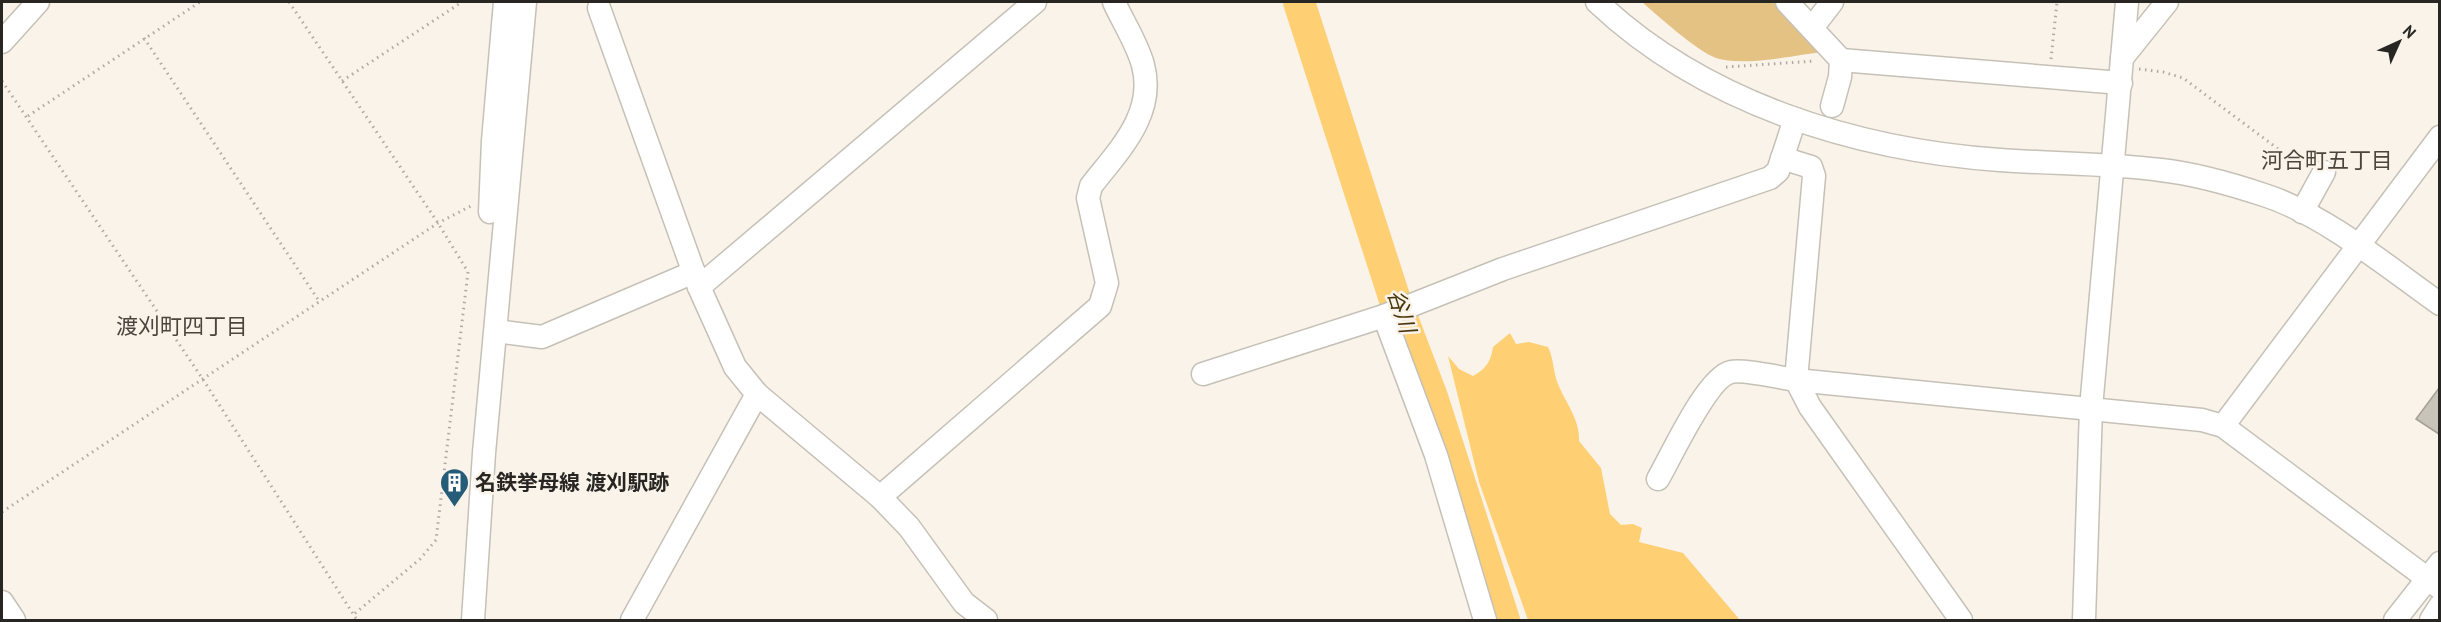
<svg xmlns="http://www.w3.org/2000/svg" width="2441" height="622" font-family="'PT Sans','Noto Sans JP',sans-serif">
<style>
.green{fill:#e4c283}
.water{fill:#ffcf73}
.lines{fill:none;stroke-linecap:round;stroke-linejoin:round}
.river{stroke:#ffcf73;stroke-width:32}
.building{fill:#c9c4ba;stroke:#a49f95;stroke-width:1.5}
.minor-casing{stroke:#c6c1b7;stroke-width:25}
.path{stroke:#afaba3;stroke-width:3;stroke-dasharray:1.5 4.5;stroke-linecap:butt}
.minor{stroke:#fff;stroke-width:22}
.labels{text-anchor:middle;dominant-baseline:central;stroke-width:5;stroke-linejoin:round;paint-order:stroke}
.poi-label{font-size:21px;font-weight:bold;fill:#282623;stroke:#f9f3e9;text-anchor:start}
.neighbourhood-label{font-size:22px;fill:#4a453d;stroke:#f9f3e9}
.water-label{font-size:22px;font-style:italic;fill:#47340b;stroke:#f9f3e9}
</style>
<rect width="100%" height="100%" fill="#f9f3e9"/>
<path class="green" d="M1642 2H1773L1823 52C1795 55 1743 67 1716 58 1697 51 1658 16 1642 2Z"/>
<path class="water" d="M1510 333 1516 344 1529 342 1548 347C1554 359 1553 372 1558 384 1566 404 1580 419 1579 441L1601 468 1610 514 1621 525 1633 524 1642 528 1639 542 1683 553 1740 620H1528L1479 482 1448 356 1459 369 1473 376C1486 369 1491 361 1493 347Z"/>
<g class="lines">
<polyline class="river" points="1299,2 1395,300 1432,397 1504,620"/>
</g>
<polygon class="building" points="2439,388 2439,434 2416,419"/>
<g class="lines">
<defs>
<g id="minor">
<path d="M1597 2C1704 103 1856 150 2000 160 2054 164 2108 163 2161 170 2196 174 2231 184 2264 195 2324 214 2389 268 2440 304"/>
<polyline points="1787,2 1841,60 1840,77 1832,106"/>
<polyline points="599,8 699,287 735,367 757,394 880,497 909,527 964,603 986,620"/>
<polyline points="1812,28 1832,2"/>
<polyline points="2,42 38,2"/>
<polyline points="2122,58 2167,2"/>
<polyline points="1841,60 2121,83"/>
<polyline points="1782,158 1811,167 1814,176 1796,380 2202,420 2223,426 2440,588"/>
<polyline points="490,212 493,141 505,2"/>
<polyline points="2302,212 2324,172"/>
<polyline points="699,287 1035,2"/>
<polyline points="1384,316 1436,455 1485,620"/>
<polyline points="496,331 542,337 694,272"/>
<polyline points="1203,374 1384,316 1503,269 1770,178 1778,171 1795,119"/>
<polyline points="2223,426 2440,137"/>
<path d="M1658 479C1671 457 1707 377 1731 372 1742 369 1782 378 1796 380L1810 407 1961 620"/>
<path d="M880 497 1100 306 1107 283 1088 198 1091 186C1119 150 1156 114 1143 65 1137 43 1123 22 1114 2"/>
<polyline points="2,602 14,620"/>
<polyline points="473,620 484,453 525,2"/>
<polyline points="632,620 757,394"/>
<polyline points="2084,620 2091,408 2127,2"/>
<polyline points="2395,620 2440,563"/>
<polyline points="2431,620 2440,606"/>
</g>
</defs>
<use href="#minor" class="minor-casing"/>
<g class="path">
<polyline points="289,2 438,223 468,272 436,540 420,559 353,615"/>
<polyline points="144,38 319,301"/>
<polyline points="2051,59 2057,2"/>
<polyline points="1726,67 1815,61"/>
<polyline points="2139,69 2163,72 2183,78 2305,169"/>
<polyline points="2,81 204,381 357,620"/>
<polyline points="342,81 462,2"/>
<polyline points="28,116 200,2"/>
<polyline points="2,512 438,223 471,206"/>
</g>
<use href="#minor" class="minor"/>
</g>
<defs>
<symbol id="building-pin" viewBox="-11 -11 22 30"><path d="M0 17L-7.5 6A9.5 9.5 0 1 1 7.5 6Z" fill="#255c77" stroke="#f9f3e9"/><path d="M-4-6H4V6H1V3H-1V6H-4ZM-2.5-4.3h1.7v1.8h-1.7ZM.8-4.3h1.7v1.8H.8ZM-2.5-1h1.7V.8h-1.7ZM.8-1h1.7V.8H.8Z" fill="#fff"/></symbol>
</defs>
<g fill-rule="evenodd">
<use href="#building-pin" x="438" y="466" width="33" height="45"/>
</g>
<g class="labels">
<g class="poi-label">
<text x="475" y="482">名鉄挙母線 渡刈駅跡</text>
</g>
<g class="neighbourhood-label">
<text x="2327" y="160">河合町五丁目</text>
<text x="182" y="326">渡刈町四丁目</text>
</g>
<g class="water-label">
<text transform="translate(1402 311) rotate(72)">谷川</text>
</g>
</g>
<rect width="2441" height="622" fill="none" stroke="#282623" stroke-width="6"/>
<g transform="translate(2399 42) rotate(45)" stroke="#f9f3e9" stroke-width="4.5" paint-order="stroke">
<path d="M0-4.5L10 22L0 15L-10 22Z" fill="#282623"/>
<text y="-9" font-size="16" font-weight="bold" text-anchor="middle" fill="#282623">N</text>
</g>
</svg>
